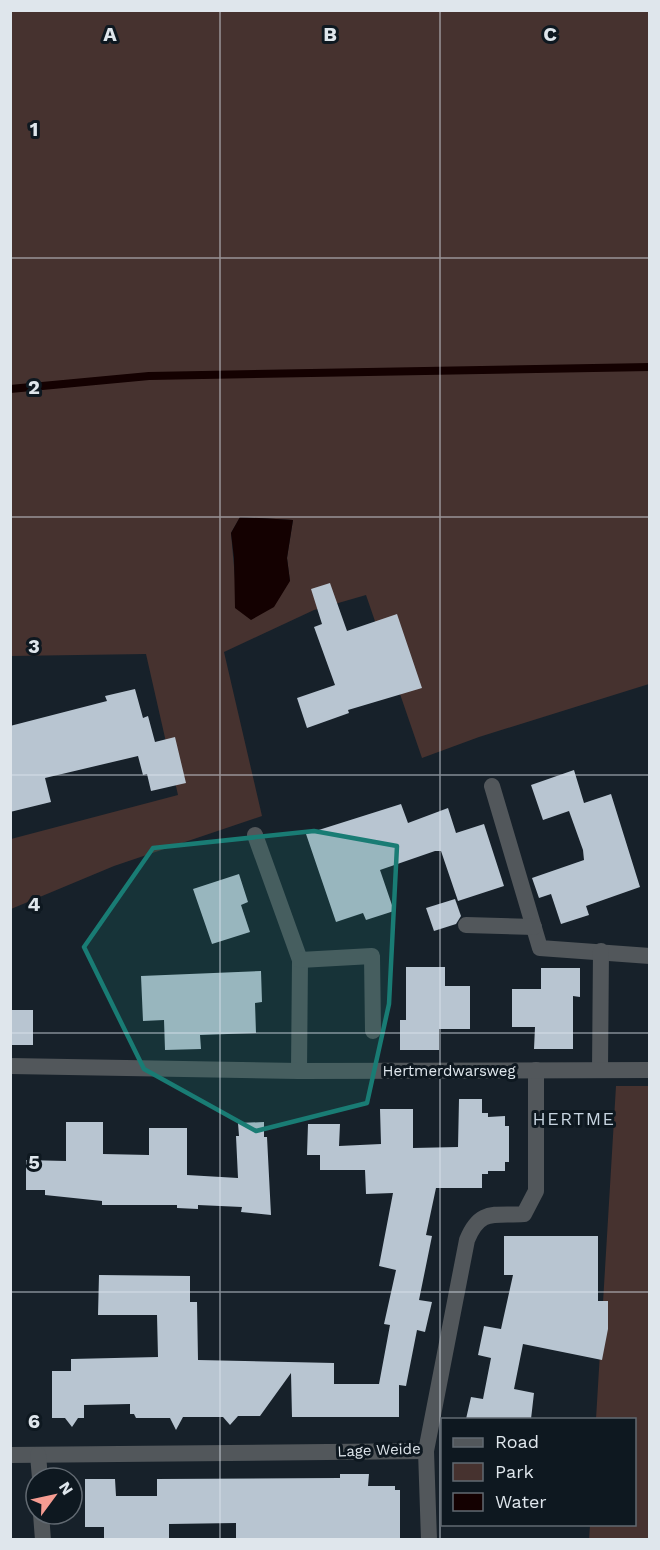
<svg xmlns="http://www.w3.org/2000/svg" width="660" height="1550" font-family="'Work Sans',sans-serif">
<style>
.green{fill:#46322f;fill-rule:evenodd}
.water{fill:#140101}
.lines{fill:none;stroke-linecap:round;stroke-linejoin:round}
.stream{stroke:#140101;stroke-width:8}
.building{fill:#b8c5d1}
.minor{stroke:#52575b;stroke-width:16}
.tertiary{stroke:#52575b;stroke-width:16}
.marked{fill:#197c74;fill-opacity:0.2;stroke:#197c74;stroke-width:4.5;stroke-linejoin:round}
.grid{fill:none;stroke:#dfe6ec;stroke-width:1.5;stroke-opacity:0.55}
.labels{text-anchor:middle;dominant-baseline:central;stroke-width:6;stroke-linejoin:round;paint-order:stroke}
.street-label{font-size:15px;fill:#dfe6ec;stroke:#0e1820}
.quarter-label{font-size:18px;letter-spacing:1.5px;fill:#c7d4e0;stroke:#0e1820}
.grid-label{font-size:20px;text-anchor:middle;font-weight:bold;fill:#dfe6ec;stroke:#0e1820;stroke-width:6;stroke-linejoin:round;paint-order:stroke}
</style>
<rect width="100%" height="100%" fill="#17212a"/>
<g class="green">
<path d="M11 11H649V684L479 737 422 758 366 595 314 610 224 652 262 816 114 866 11 909V839L178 795 146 654 11 656ZM240 517 293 520 287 558 290 581 235 578 231 533Z"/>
<polygon points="616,1086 649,1086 649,1539 589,1540 590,1525 634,1524 634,1420 596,1419"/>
</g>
<polygon class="water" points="240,517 293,520 287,558 290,581 274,607 251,620 235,608 234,558 231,533"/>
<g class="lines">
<polyline class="stream" points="10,389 149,376 650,367"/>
</g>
<g class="building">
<polygon points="330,583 347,631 397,614 422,688 348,710 349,713 307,728 297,698 335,685 314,627 322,624 311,589"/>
<polygon points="135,689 143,718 148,716 155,742 175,737 186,783 151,791 147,774 143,775 138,756 45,778 51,802 10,812 10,726 107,701 105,696"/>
<polygon points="574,770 584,803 611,794 640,887 586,906 589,915 561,924 551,894 539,898 532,878 584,860 583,850 569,811 543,820 531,785"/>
<polygon points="401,804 408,823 448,808 456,833 484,824 504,886 458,901 441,851 435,851 380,870 394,911 366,920 363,913 336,922 306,834"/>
<polygon points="239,874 248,902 241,905 250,932 212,944 193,889"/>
<polygon points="455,899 461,916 456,924 434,931 426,908"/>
<polygon points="406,967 445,967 445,986 470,986 470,1029 439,1029 439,1050 400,1050 400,1020 406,1020"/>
<polygon points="541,968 580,968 580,997 573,996 573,1049 534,1049 535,1027 512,1027 512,989 541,989"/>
<polygon points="261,971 262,1002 255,1003 256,1033 200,1035 201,1049 165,1050 164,1020 143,1021 141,976"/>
<rect x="10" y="1010" width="23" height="35"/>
<polygon points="459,1099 482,1099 482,1113 488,1113 488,1117 505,1116 505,1126 509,1126 509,1162 505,1162 505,1171 488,1171 488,1174 482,1174 482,1188 436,1188 426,1235 432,1236 419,1300 432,1302 425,1332 417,1330 406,1386 399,1385 399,1417 292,1417 291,1373 260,1416 238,1416 230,1425 223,1417 183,1417 176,1430 170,1418 136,1418 134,1414 130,1414 130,1404 84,1405 84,1418 78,1418 72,1427 65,1418 52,1418 52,1371 71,1371 71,1359 158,1357 157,1315 98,1315 99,1275 190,1276 190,1302 197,1302 198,1360 334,1363 334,1384 379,1384 390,1325 384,1324 396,1270 379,1266 393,1193 366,1194 365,1170 320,1170 320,1155 307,1155 308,1124 340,1124 339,1146 381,1144 380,1109 413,1109 413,1148 458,1147"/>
<polygon points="66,1122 103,1122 103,1154 149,1155 149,1128 187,1128 187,1175 238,1178 236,1136 239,1136 238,1123 264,1122 264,1137 267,1137 271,1215 241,1212 242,1207 198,1205 198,1209 177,1208 177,1205 102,1205 102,1201 45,1195 45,1190 26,1190 26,1160 66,1161"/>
<polygon points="504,1236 598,1236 598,1301 608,1301 608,1329 602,1360 523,1344 514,1389 534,1393 531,1419 466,1419 471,1397 483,1399 491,1358 478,1355 484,1326 501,1329 513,1275 504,1275"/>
<polygon points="340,1474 369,1474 368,1486 395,1486 395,1490 400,1490 400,1539 236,1539 236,1523 169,1524 169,1539 104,1539 104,1527 85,1527 85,1479 115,1479 116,1496 157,1496 157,1479 340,1478"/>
</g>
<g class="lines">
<g class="minor">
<polyline points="492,786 540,948 650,956"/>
<polyline points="255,835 300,960 299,1071"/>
<polyline points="466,925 534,927"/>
<polyline points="300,960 372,956 373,1031"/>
<polyline points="600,1070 601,951"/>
<polyline points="10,1455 426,1451"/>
<polyline points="38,1455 40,1478"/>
<polyline points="41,1514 43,1540"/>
<path d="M429 1540 426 1451 467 1240C480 1208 494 1216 524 1214L536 1191V1070"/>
</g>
<polyline class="tertiary" points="10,1066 299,1071 650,1070"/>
</g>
<path class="marked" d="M314 831 397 846 389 1004 367 1103 256 1131 144 1069 84 947 153 848Z"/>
<path class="grid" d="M220 10V1540M440 10V1540M10 258H650M10 517H650M10 775H650M10 1033H650M10 1292H650"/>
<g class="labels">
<g class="street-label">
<text x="449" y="1071">Hertmerdwarsweg</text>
<text transform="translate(379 1450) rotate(-2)">Lage Weide</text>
</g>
<g class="quarter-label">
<text x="574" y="1118">HERTME</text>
</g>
</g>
<g class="grid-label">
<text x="110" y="41">A</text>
<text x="330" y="41">B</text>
<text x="550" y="41">C</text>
<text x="34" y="136">1</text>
<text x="34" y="394">2</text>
<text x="34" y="653">3</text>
<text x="34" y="911">4</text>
<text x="34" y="1169">5</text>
<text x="34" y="1428">6</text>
</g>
<rect width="660" height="1550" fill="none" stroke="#dfe6ec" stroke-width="24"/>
<rect x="441" y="1418" width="195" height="108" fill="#0e1820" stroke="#626a72" stroke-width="1.5"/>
<rect x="453" y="1438" width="30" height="9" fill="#52575b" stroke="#626a72" stroke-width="1.5"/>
<text x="495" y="1448" font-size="18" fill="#dfe6ec">Road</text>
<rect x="453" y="1463" width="30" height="18" fill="#46322f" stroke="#626a72" stroke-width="1.5"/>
<text x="495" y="1478" font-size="18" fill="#dfe6ec">Park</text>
<rect x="453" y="1493" width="30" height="18" fill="#140101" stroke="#626a72" stroke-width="1.5"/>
<text x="495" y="1508" font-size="18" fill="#dfe6ec">Water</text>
<g transform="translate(54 1496) rotate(57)"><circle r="28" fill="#0e1820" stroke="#626a72" stroke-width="1.5"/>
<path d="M0-4.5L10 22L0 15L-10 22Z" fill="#f59c92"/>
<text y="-9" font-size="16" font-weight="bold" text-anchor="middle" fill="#dfe6ec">N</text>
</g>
</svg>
